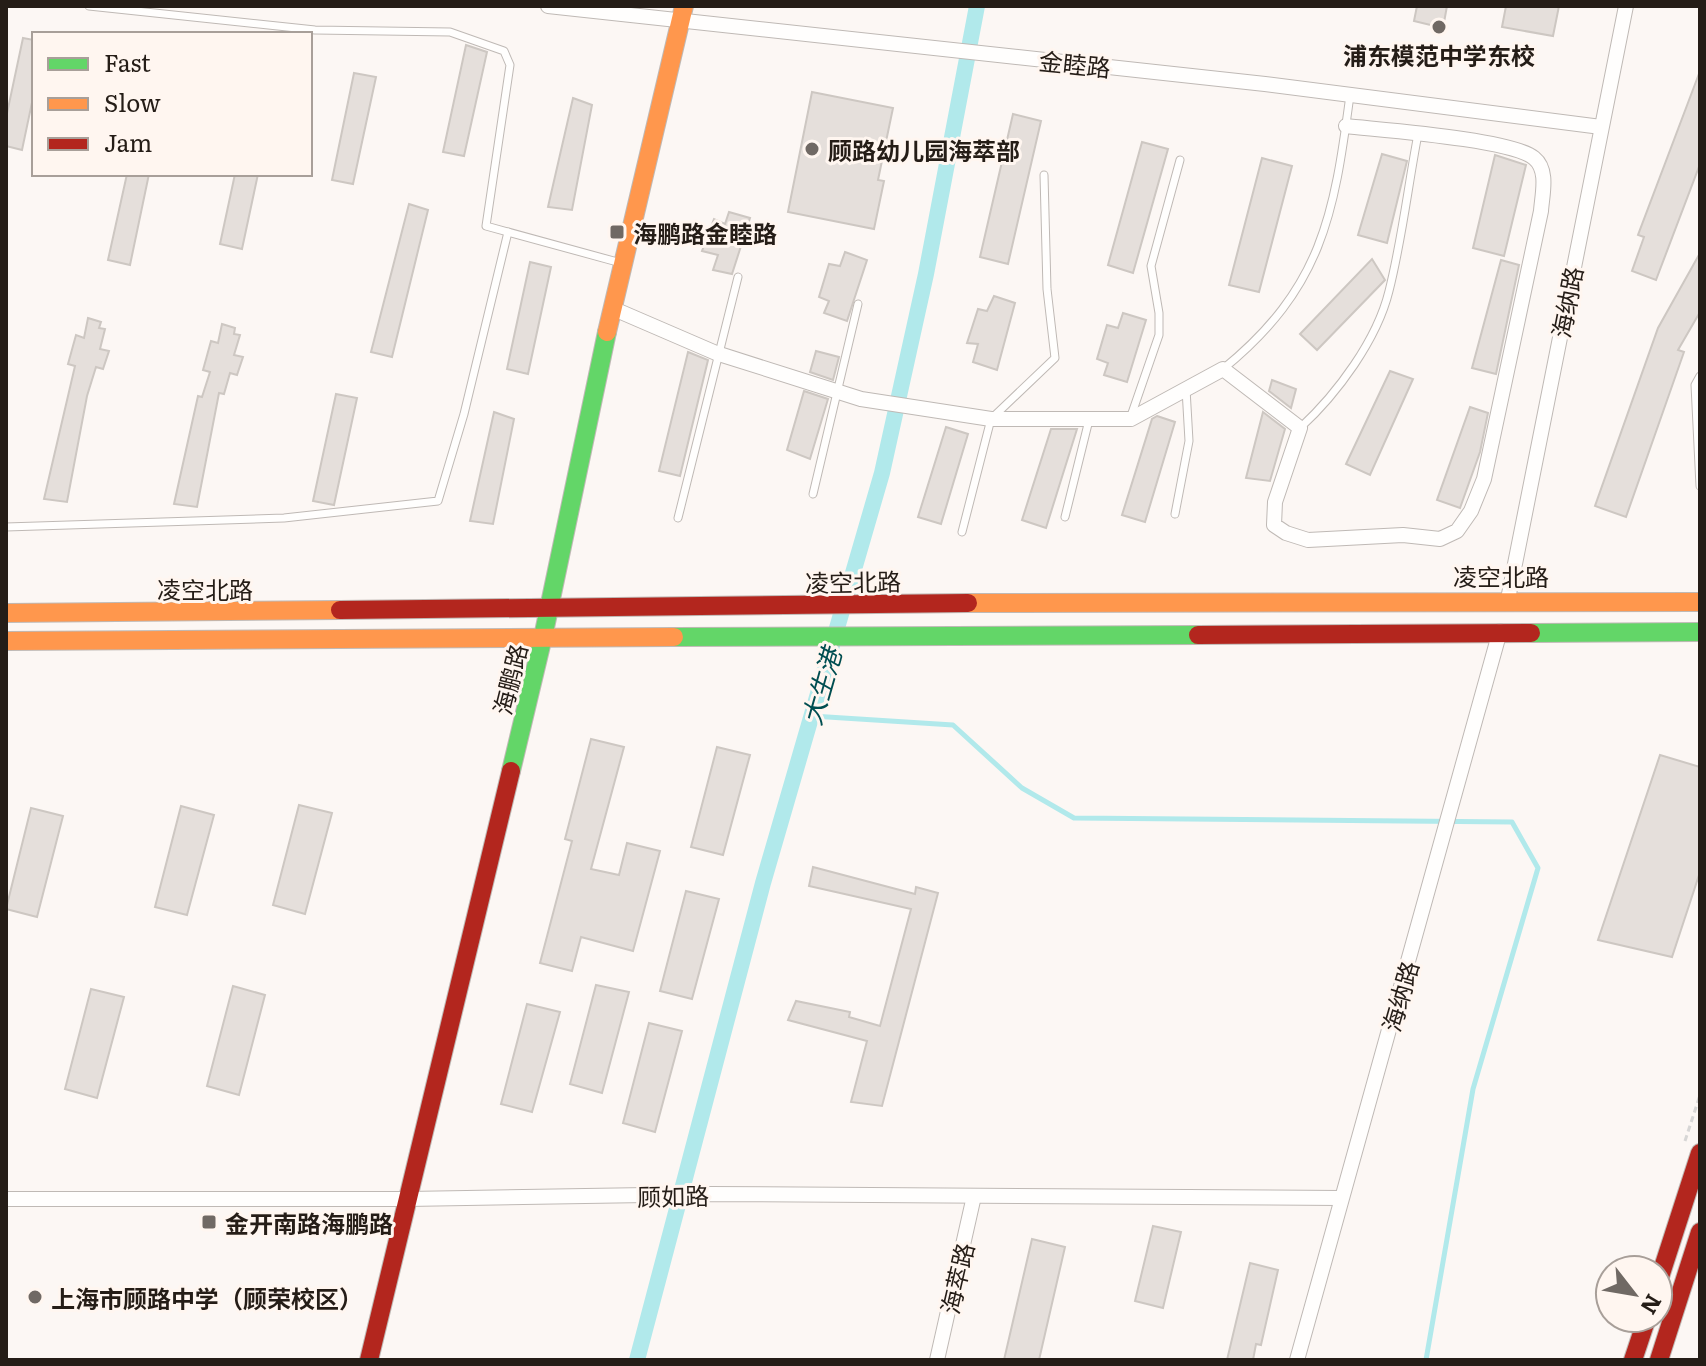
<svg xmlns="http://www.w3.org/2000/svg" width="1706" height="1366" font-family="Literata,'Noto Sans SC',serif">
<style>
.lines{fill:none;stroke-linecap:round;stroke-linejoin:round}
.stream{stroke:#b1e9eb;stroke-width:5}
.canal{stroke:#b1e9eb;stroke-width:16}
.building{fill:#e5dfdb;stroke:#cdc7c2;stroke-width:2}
.lane-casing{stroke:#bfb9b5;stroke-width:9}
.street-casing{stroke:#bfb9b5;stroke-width:16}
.fast-casing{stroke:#bfb9b5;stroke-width:20}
.slow-casing{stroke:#bfb9b5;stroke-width:20}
.jam-casing{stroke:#bfb9b5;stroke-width:20}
.path{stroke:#d7d6d5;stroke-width:3;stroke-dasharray:6 4;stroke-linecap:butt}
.lane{stroke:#fffefd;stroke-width:7}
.street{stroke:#fffefd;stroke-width:14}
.fast{stroke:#63d668;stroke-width:18}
.slow{stroke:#ff974d;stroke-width:18}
.jam{stroke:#b3261e;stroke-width:18}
.poi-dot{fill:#706964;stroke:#fff6f0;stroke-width:3}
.labels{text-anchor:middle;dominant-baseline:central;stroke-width:6;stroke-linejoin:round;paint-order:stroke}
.poi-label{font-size:24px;font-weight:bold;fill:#251d17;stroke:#fff6f0;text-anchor:start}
.street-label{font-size:24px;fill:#251d17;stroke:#fff6f0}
.water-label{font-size:26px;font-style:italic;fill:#004e51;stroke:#fff6f0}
</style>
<rect width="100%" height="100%" fill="#fcf7f4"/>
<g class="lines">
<polyline class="stream" points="812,716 953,725 1022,788 1074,818 1512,822 1538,868 1473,1089 1426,1360"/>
<polyline class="canal" points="637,1360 763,883 882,473 926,274 977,6"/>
</g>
<g class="building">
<polygon points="1417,6 1447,6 1443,28 1414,21"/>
<polygon points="1506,6 1559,6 1553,36 1502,27"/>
<polygon points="23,38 34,40 34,93 22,150 6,146 6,118"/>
<polygon points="466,45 487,52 464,156 443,152"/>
<polygon points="1700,71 1700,164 1656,280 1632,271 1644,237 1638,235"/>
<polygon points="354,73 376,77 353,184 332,180"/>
<polygon points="812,92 893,108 878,180 884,181 874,229 788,212"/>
<polygon points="573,98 592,105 572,210 548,207"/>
<polygon points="1013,114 1041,121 1008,264 980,257"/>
<polygon points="1142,142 1168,149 1133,273 1108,265"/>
<polygon points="1382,154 1407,161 1387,243 1358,235"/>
<polygon points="1495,155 1526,165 1504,256 1473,248"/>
<polygon points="1262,158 1292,166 1259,292 1229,285"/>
<polygon points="127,174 149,174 130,265 108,260"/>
<polygon points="235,174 258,174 242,249 220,244"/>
<polygon points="409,204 428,210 392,357 371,352"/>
<polygon points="729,212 750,218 732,274 713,270 718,255 702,251 714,219 725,224"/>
<polygon points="845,252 867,260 847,321 824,313 829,301 819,297 829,264 840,266"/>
<polygon points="1700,253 1700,312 1678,350 1684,352 1626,517 1595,506 1658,328"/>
<polygon points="1372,259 1385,280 1317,350 1300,334"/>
<polygon points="1501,260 1519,265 1496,374 1472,368"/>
<polygon points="530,262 551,267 528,374 507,369"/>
<polygon points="994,296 1015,303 997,370 973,362 978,344 967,343 978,309 987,311"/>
<polygon points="1123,313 1146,320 1127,382 1104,375 1108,363 1097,359 1107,325 1118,328"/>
<polygon points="88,318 101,322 99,328 105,329 100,349 109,351 103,369 96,367 87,396 67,502 44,499 75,366 68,364 76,335 84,338"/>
<polygon points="222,324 235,328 234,334 240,335 234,355 243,357 237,375 230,373 224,394 219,393 197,507 174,504 198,396 202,397 210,372 203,370 211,341 218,343"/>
<polygon points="816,351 839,357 833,380 810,372"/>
<polygon points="688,352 708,360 680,476 659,471"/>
<polygon points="1390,371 1413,379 1370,475 1346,464"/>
<polygon points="1272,380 1296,389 1291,408 1269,391"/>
<polygon points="804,391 828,399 810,459 787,450"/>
<polygon points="336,394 357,398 334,505 313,501"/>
<polygon points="1470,407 1488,413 1480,452 1460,508 1437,500"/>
<polygon points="494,412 514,419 493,524 470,521"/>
<polygon points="1263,412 1285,429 1270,481 1246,478"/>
<polygon points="1157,416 1175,422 1145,522 1122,515 1152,419"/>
<polygon points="946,427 968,434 941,524 918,517"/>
<polygon points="1051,429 1077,429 1046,528 1022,520"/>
<polygon points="591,739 624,747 591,869 619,875 627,843 660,851 633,951 581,937 572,971 540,963 572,841 565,839"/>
<polygon points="717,747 750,755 723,855 691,847"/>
<polygon points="1660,755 1700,767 1700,872 1672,957 1598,940"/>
<polygon points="299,805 332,813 305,914 273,905"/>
<polygon points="181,806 214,815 187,915 155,907"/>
<polygon points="31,808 63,816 37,917 6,909"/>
<polygon points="813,867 915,894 916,887 938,893 882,1106 851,1102 867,1041 788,1020 796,1001 850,1012 849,1017 880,1026 911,909 809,886"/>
<polygon points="686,891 719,899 692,999 660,991"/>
<polygon points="596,985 629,992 602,1093 570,1084"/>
<polygon points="233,986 265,995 239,1095 207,1086"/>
<polygon points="91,989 124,997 97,1098 65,1089"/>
<polygon points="527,1004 560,1012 532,1112 501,1104"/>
<polygon points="649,1023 682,1031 655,1132 623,1123"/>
<polygon points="1153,1226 1181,1232 1163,1308 1135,1301"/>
<polygon points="1032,1239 1065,1247 1039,1360 1004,1360"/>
<polygon points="1250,1263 1278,1270 1261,1345 1256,1344 1253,1360 1227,1360"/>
</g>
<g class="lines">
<defs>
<g id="lane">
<polyline points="89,6 315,30 450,32 504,51 510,65 486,226 621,263"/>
<path d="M1223 369C1322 288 1334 216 1350 95"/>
<polyline points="1700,376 1695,385 1700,486"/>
<polyline points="1131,416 1159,335 1159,313 1151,266 1180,160"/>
<path d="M1300 428C1337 394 1377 340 1389 291 1402 240 1408 186 1418 134"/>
<polyline points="813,494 858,304"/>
<polyline points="1175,514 1189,441 1186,389"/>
<polyline points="1065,517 1089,420"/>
<polyline points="678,518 738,277"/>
<polyline points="6,527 284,518 438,501 464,414 508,232"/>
<polyline points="962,532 991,419 1055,358 1047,289 1044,175"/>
</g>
<g id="street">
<polyline points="548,6 1265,84 1601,127"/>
<path d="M614 309 716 353 861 399 991 419H1131L1223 369 1300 428 1275 502 1274 525 1286 533 1308 540 1403 535 1440 539 1457 531 1471 511 1484 479 1541 211C1542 195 1549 170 1534 158 1511 139 1381 130 1346 126"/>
<polyline points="1508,599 1626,6"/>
<polyline points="6,1199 408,1199 709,1194 1340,1198"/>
<polyline points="937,1360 974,1196"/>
<polyline points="1297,1360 1500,631"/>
</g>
<g id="fast">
<polyline points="1531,633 1700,632"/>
<polyline points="674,637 1198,635"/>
<polyline points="511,771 543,637 607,332"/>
</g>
<g id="slow">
<polyline points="607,332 684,6"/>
<polyline points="968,603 1700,602"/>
<polyline points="6,613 340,610"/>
<polyline points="6,641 674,637"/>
</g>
<g id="jam">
<polyline points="340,610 968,603"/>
<polyline points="1198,635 1531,633"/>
<polyline points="1658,1283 1700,1153"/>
<polyline points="369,1360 511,771"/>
<polyline points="1633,1360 1647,1318"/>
<polyline points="1659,1360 1700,1232"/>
</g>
</defs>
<use href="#lane" class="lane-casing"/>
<use href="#street" class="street-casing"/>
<use href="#fast" class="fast-casing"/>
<use href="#slow" class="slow-casing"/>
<use href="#jam" class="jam-casing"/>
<polyline class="path" points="1685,1141 1700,1095"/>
<use href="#lane" class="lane"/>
<use href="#street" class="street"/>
<use href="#fast" class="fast"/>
<use href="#slow" class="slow"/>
<use href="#jam" class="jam"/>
</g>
<g class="poi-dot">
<circle cx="1439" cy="27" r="8"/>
<circle cx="812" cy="149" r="8"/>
<rect x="609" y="224" width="16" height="16" rx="4"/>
<rect x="201" y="1214" width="16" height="16" rx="4"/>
<circle cx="35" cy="1297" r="8"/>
</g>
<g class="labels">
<g class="poi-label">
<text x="1439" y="54" text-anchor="middle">浦东模范中学东校</text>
<text x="828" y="149">顾路幼儿园海萃部</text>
<text x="633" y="232">海鹏路金睦路</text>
<text x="225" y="1222">金开南路海鹏路</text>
<text x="51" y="1297">上海市顾路中学（顾荣校区）</text>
</g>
<g class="street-label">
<text transform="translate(1075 63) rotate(6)">金睦路</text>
<text transform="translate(1566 302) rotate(-79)">海纳路</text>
<text x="1501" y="575">凌空北路</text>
<text transform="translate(853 581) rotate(-1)">凌空北路</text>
<text x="205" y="588">凌空北路</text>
<text transform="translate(509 679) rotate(-76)">海鹏路</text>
<text transform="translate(1399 996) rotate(-74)">海纳路</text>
<text transform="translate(673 1195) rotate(-1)">顾如路</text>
<text transform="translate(956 1278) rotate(-77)">海萃路</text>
</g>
<g class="water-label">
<text transform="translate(820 686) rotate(-74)">大生港</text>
</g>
</g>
<rect width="1706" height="1366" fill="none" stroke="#251d17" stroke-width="16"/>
<rect x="32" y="32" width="280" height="144" fill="#fff6f0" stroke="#a89f99" stroke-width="2"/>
<rect x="48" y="58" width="40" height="12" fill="#63d668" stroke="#a89f99" stroke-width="2"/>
<text x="104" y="72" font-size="24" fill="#251d17">Fast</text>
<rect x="48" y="98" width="40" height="12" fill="#ff974d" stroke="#a89f99" stroke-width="2"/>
<text x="104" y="112" font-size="24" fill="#251d17">Slow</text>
<rect x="48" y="138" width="40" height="12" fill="#b3261e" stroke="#a89f99" stroke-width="2"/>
<text x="104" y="152" font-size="24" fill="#251d17">Jam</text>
<g transform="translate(1634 1294) rotate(121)"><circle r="38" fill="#fff6f0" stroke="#a89f99" stroke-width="2"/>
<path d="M0-6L14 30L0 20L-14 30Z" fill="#706964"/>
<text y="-12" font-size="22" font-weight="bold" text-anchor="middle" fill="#251d17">N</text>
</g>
</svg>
